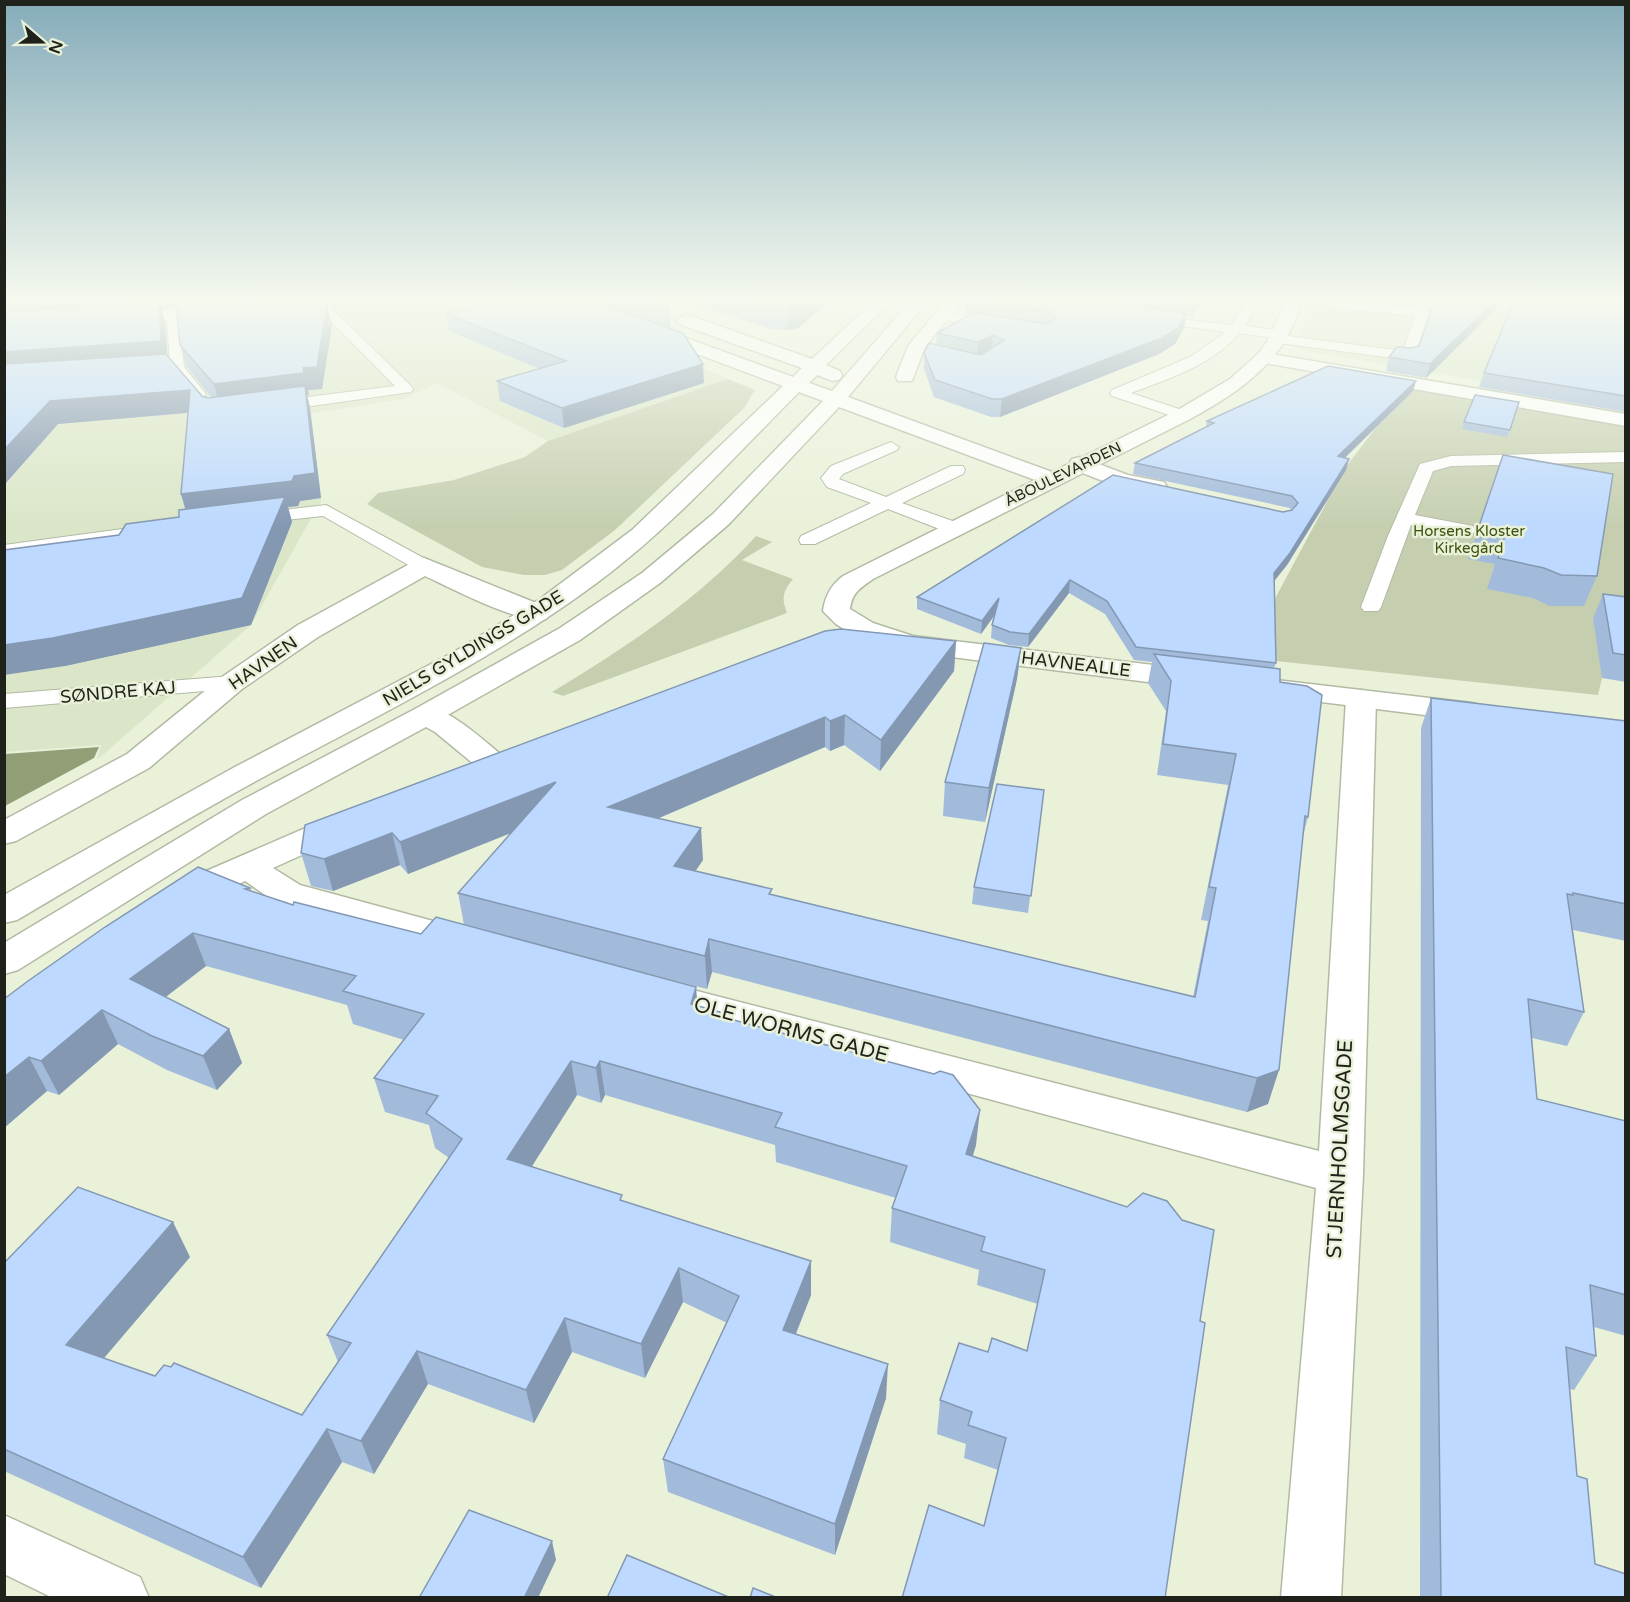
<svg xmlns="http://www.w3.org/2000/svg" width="1630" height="1602" font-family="'Varela Round',sans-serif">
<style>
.built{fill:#dbe6c8}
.green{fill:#c5cfb0}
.water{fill:#929f76}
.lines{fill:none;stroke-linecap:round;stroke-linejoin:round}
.lane-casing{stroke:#b2baa4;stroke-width:2}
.street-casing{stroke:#b2baa4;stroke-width:3}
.secondary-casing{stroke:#b2baa4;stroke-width:3}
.lane{fill:#fff;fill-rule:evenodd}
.street{fill:#fff;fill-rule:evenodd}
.secondary{fill:#fff;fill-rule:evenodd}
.wall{fill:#a3bbdb;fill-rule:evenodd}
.shaded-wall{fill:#8498b2}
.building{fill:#bdd9ff;stroke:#8498b2;stroke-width:1.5}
.labels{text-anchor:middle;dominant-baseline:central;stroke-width:5;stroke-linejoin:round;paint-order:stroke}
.far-street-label{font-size:15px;fill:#1f221a;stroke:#e9f1d9}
.far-park-label{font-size:15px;fill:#40500d;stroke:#e9f1d9}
.street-label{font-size:18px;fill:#1f221a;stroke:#e9f1d9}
.near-street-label{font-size:21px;fill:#1f221a;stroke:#e9f1d9}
</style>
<rect width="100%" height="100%" fill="#e9f1d9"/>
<g class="built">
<polygon points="5,303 558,303 728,379 548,441 437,383 404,399 307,414 321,501 251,625 97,760 101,745 5,752"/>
<polygon points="1309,303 1625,303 1625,406 1296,349"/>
</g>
<g class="green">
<polygon points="728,379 755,390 744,408 615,530 562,570 545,575 524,575 482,567 367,504 378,493 454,480 525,457 548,441"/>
<polygon points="1408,386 1625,423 1625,623 1602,678 1598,695 1276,661 1270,608 1345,468"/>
<path d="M756 536 772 542 742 560 793 579C783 591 781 598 787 613L563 696 552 692C625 648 699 599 756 536Z"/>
</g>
<polygon class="water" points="99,747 94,758 5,806 5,754"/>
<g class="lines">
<defs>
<g id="lane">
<polygon points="313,303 326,303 411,386 413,389 411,392 276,411 271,409 268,406 271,403 276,401 395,386"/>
<path d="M1245 303H1257L1245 326 1282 331 1287 332 1288 336 1403 351 1415 316 1329 307 1323 303H1363L1423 309 1429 313 1413 359 1408 360 1279 343 1274 342 1273 338 1239 333C1213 365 1168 379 1131 393L1188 412 1191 415 1188 418H1178L1112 396 1110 393 1112 390 1190 357 1226 332 1152 322 1146 318 1147 315 1232 325Z"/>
<polygon points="173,311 179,315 184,367 206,394 204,397 194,397 170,368 167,315"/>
<polygon points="942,312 995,321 1002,325 995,329 937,319 936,316"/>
<polygon points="891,442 899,447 897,450 843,474 839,479 886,497 951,466 963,466 965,470 963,474 902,503 961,524 963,528 961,532 947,532 888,509 815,544 801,544 799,540 801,536 871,503 827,487 821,478 831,466"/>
<polygon points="1626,452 1626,462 1451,466 1433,471 1415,515 1473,526 1475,530 1473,534 1466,536 1411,525 1381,607 1378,611 1364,611 1361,607 1388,536 1420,464 1451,456"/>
<polygon points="326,505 431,562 434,566 431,570 417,570 323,516 257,523 251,522 248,518 251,514 257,513"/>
<polygon points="152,525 159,527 161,531 159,535 4,557 4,545"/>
<polygon points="232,676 240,678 243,683 240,688 4,708 4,694"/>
</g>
<g id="street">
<polygon points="241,303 300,303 292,308 120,324 112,319 120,314"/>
<polygon points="944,303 961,303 925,347 912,381 898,381 896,377 908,346"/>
<polygon points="1265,353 1626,414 1626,426 1259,362 1256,358 1259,354"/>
<path d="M1080 457 1128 475 1164 482 1167 487 1164 492C1138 498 1097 478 1072 469L1069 464 1072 459Z"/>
<path d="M424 558 546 607 550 613 546 619C521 625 451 588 425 576L318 637 242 689 149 768 16 841 4 844V820L127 754 222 677 298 625 415 561Z"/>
<polygon points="1361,690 1371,693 1376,699 1363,1175 1341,1598 1281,1598 1316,1188 654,1008 640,1004 634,994 640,984 654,980 1319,1151 1346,699 1351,693"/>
<path d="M426 706C456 713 480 738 503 756L508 763 503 770 492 773 481 770 435 732 415 721 411 715 415 709Z"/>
<polygon points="343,814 355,817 360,824 355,831 273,868 300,885 481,934 487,943 481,952 468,956 274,901 245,881 196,905 183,909 170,905 165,897 170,889 181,882 331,817"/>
<polygon points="4,1515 140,1577 149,1598 53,1598 4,1574"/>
</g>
<g id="secondary">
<path d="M567 303H590L793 377 802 368 679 324 677 320 685 315 691 316 812 359 872 303H889L826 365 840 371 842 375 840 379 833 381 817 375 809 383 832 391 909 303H926L848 397 1052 472 1176 411 1230 379 1259 353 1268 340 1285 303H1301C1285 361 1240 392 1190 419L873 579C860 588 852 593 850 609L873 623 913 636 1195 670 1205 673 1209 679 1205 685 1195 688 913 652 853 635 836 624 823 611C825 596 831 585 843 576L1035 480 839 407 729 524 660 583 580 640 437 721 266 814 18 970 4 974V943L242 800 415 709 560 628 642 573 713 514 823 401 799 392C734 457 672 527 598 582 492 661 372 718 256 781 175 825 97 873 17 920L4 923V895L233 768 454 652 540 599 632 530 783 386 569 306Z"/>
<polygon points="1276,680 1472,703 1483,706 1487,712 1483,718 1472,721 1266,695 1261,689 1266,683"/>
</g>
</defs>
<use href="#lane" class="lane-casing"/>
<use href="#street" class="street-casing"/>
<use href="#secondary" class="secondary-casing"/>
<use href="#lane" class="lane"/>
<use href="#street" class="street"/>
<use href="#secondary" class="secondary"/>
</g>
<g class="wall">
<path d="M4 303H325L332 325 322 389 308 390 309 395H307L310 408 321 498 300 501 298 506 288 507 292 522 251 625 65 666 119 535 179 517 185 509 181 494 188 413 58 424 4 485ZM177 307 180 345 186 366 212 398H208L202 396 167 356 165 322 161 308Z"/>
<polygon points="328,303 335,303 335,308"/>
<polygon points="491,303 656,303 669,307 671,329 704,383 564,428 500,401 497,381 540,369 449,331 446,314"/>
<polygon points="691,303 827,303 798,328 788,330 770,329"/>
<polygon points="966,303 1201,303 1191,317 1186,316 1184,328 1175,344 1159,354 1000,417 991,417 934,397 924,369 924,353 936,345 937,333 969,314 965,314"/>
<polygon points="1432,303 1502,303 1426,378 1386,371 1389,357 1419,346 1431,313 1430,311"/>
<polygon points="1626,303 1626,412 1479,387 1484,373"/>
<polygon points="1416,381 1413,391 1345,458 1349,459 1346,470 1287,565 1274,581 1276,663 1274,668 1280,682 1308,817 1303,836 1268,1104 1247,1112 712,972 707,989 622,967 697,1005 976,1145 973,1156 1127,1207 984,1526 998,1470 964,1458 966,1444 937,1434 940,1400 988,1352 1027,1351 1038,1304 977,1285 979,1270 890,1242 892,1208 896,1198 776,1162 775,1145 605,1095 601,1103 577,1095 532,1166 623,1201 811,1261 811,1295 796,1334 886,1398 835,1555 668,1492 663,1459 727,1323 683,1302 645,1378 572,1352 534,1423 428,1384 374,1474 342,1462 261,1588 4,1471 4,1263 190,1257 104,1358 155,1376 302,1415 338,1362 327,1335 449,1158 435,1148 429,1125 385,1112 374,1078 404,1040 353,1024 347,1005 206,966 165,997 229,1029 242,1063 217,1090 167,1070 118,1044 59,1095 47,1091 4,1128 4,999 250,888 251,891 293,905 421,934 464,925 458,893 511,833 408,874 400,865 333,891 311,886 301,853 956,641 954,671 880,771 844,745 830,751 825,747 659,818 703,860 695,871 772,894 1193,997 1208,921 1201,920 1228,785 1157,775 1166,711 1148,683 1152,662 1134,660 1105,614 1069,593 1028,647 1009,645 991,638 992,625 995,615 981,634 917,609 917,597 1292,511 1290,508 1133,474 1135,463 1206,427 1207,421"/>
<polygon points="1519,402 1507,437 1462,429 1464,422"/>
<polygon points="1503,455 1597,576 1584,606 1549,606 1533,598 1487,589 1495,564 1468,559"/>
<polygon points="1603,594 1626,597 1626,682 1602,678 1593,618"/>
<polygon points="1021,648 1017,679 985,822 943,816 945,782"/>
<polygon points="1431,698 1626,721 1626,941 1573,930 1584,1012 1567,1046 1532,1038 1537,1099 1626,1121 1626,1336 1594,1327 1596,1356 1574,1390 1570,1389 1577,1476 1595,1564 1626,1598 1420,1598 1421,728"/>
<polygon points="1044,790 1028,913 972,904 974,887"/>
</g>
<g class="shaded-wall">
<polygon points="132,303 221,303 161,308 165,322 168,362 4,374 4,352 135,311"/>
<polygon points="801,303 827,303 798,328 788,330 788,307"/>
<polygon points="1194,303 1201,303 1191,317"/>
<polygon points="1493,303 1502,303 1426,378 1430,364"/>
<polygon points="327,305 332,325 322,389 308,390 309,395 307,395 310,408 321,498 300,501 298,506 288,507 292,522 251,625 65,666 4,675 4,645 189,520 181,494 220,407 214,384 303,368"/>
<polygon points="1186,313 1184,328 1175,344 1159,354 1000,417 1002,399"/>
<polygon points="993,335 992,351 977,359 978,342"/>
<polygon points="703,364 704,383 564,428 562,408"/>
<polygon points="1416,381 1413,391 1335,467 1338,456"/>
<polygon points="190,390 196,412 58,424 4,485 4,450 50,401"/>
<polygon points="1349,459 1346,470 1287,565 1271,585 1274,573"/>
<polygon points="1070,580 1069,593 1028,647 1029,634"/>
<polygon points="999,598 998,610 981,634 982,621"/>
<polygon points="956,641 954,671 880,771 881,740"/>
<polygon points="1021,648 1017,679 985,822 989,788"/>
<polygon points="845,715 844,745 830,751 830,721"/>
<polygon points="825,717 825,747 612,838 608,807"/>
<polygon points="556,782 561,813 408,874 400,842"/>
<polygon points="701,828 703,860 677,898 674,866"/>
<polygon points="392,833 400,865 333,891 324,859"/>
<polygon points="193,933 206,966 145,1013 130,979"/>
<polygon points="709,939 712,972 707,989 705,956"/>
<polygon points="696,987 699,1020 691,1004"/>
<polygon points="102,1010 118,1044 59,1095 41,1061"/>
<polygon points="229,1029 242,1063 217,1090 203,1056"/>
<polygon points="29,1057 47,1091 4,1128 4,1077"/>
<polygon points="571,1061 577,1095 515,1193 507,1159"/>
<polygon points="600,1061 605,1095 601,1103 596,1068"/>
<polygon points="1279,1070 1268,1104 1247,1112 1257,1078"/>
<polygon points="980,1110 976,1145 962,1188 966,1154"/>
<polygon points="173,1222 190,1257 87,1378 66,1345"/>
<polygon points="811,1261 811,1295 784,1363 783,1330"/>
<polygon points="679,1268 683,1302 645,1378 641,1344"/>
<polygon points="565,1318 572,1352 534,1423 526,1390"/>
<polygon points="417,1351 428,1384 374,1474 361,1441"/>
<polygon points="888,1364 886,1398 835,1555 835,1524"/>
<polygon points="327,1429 342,1462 261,1588 243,1557"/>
<polygon points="552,1541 556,1560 538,1598 524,1598"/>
</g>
<g class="building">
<polygon points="151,303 159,303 161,341 4,352 4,317 9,311"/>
<polygon points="176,303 325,303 327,305 317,367 303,368 304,373 214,384 180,345"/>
<polygon points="491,303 599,303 683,333 703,364 562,408 497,381 566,361 446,314"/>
<polygon points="656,303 666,303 669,307"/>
<polygon points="759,303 801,303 798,305 788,307 770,306"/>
<polygon points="992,303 1113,303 1186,313 1178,328 1162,338 1002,399 992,399 935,380 924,353 929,343 981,355 1004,340 993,335 978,342 937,333 974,312 1047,324 1057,318 1048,312"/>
<polygon points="1434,303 1493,303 1430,364 1389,357 1397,347 1411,348 1419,346"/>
<polygon points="1513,303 1626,303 1626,396 1484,373"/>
<polygon points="166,354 202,396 208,398 305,386 315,473 294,476 292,481 181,494 190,390 50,401 4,450 4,364"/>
<polygon points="1328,366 1416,381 1338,456 1349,459 1290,553 1274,573 1276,663 1136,647 1107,601 1070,580 1029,634 1010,632 992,625 999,598 982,621 917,597 1113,475 1283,512 1292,510 1298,503 1292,496 1135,463 1214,423 1207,421"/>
<polygon points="1475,395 1519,402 1510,430 1464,422"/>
<polygon points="1503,455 1613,474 1597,576 1561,575 1544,568 1498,558 1505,535 1478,529"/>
<polygon points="285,497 242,598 53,638 4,645 4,550 119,535 126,524 179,517 179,510"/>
<polygon points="1603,594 1626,597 1626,655 1613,653"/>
<polygon points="841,629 956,641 881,740 845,715 830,721 825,717 608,807 701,828 674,866 772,889 769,894 1195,997 1216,888 1209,887 1236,754 1163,744 1171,681 1154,654 1280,669 1280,682 1307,686 1322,695 1308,817 1305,816 1279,1070 1257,1078 709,939 705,956 458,893 556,782 400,842 392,833 324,859 301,853 305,825 825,631"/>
<polygon points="984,643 1021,648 989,788 945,782"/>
<polygon points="1431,698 1626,721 1626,904 1573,893 1573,895 1567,894 1584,1012 1528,999 1537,1099 1626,1121 1626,1295 1590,1285 1596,1356 1566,1347 1577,1476 1587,1479 1595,1564 1626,1574 1626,1598 1441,1598"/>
<polygon points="997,784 1044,790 1031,896 974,887"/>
<polygon points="198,867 250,888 245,889 293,905 294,902 421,934 436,917 696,987 691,1004 720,1012 719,1016 934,1074 940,1071 953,1075 980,1110 966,1154 1127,1207 1143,1193 1167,1201 1182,1220 1214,1230 1200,1321 1205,1323 1165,1598 902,1598 929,1505 984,1526 1006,1438 968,1425 972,1412 940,1400 959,1343 988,1352 992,1338 1027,1351 1045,1270 981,1251 985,1237 892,1208 907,1166 775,1127 782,1113 600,1061 596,1068 571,1061 507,1159 622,1195 620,1200 811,1261 783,1330 888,1364 835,1524 663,1459 739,1296 679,1268 641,1344 565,1318 526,1390 417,1351 361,1441 327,1429 243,1557 4,1449 4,1263 78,1187 173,1222 66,1345 155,1376 164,1365 171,1367 174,1363 302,1415 351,1343 327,1335 462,1139 426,1113 438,1096 374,1078 424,1014 343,991 356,976 193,933 130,979 229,1029 203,1056 152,1036 102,1010 41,1061 29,1057 4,1077 4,999 28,981 105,927"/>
<polygon points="469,1510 552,1541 524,1598 419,1598"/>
<polygon points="627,1555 731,1598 607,1598"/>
<polygon points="753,1588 778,1598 750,1598"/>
</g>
<linearGradient id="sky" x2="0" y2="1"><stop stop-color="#85acba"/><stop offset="0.57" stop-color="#f5f9ee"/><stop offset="1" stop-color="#f5f9ee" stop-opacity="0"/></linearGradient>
<rect width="1630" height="527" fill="url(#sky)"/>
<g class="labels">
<g class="far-street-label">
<text transform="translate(1063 474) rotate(-26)">ÅBOULEVARDEN</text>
</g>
<g class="far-park-label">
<text x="1469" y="531">Horsens Kloster<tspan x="1469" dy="17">Kirkegård</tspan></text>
</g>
<g class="street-label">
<text transform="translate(473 648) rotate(-31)">NIELS GYLDINGS GADE</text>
<text transform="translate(263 663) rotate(-35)">HAVNEN</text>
<text transform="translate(1076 664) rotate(7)">HAVNEALLE</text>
<text transform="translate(118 692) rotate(-5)">SØNDRE KAJ</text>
</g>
<g class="near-street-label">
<text transform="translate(791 1030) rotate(15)">OLE WORMS GADE</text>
<text transform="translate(1340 1149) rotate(-87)">STJERNHOLMSGADE</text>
</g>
</g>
<rect width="1630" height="1602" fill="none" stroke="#1f221a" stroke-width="12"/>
<g transform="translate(42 42) rotate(110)" stroke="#e9f1d9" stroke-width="4.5" paint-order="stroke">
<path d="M0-4.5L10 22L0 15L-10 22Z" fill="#1f221a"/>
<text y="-9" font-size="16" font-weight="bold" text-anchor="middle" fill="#1f221a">N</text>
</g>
</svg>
